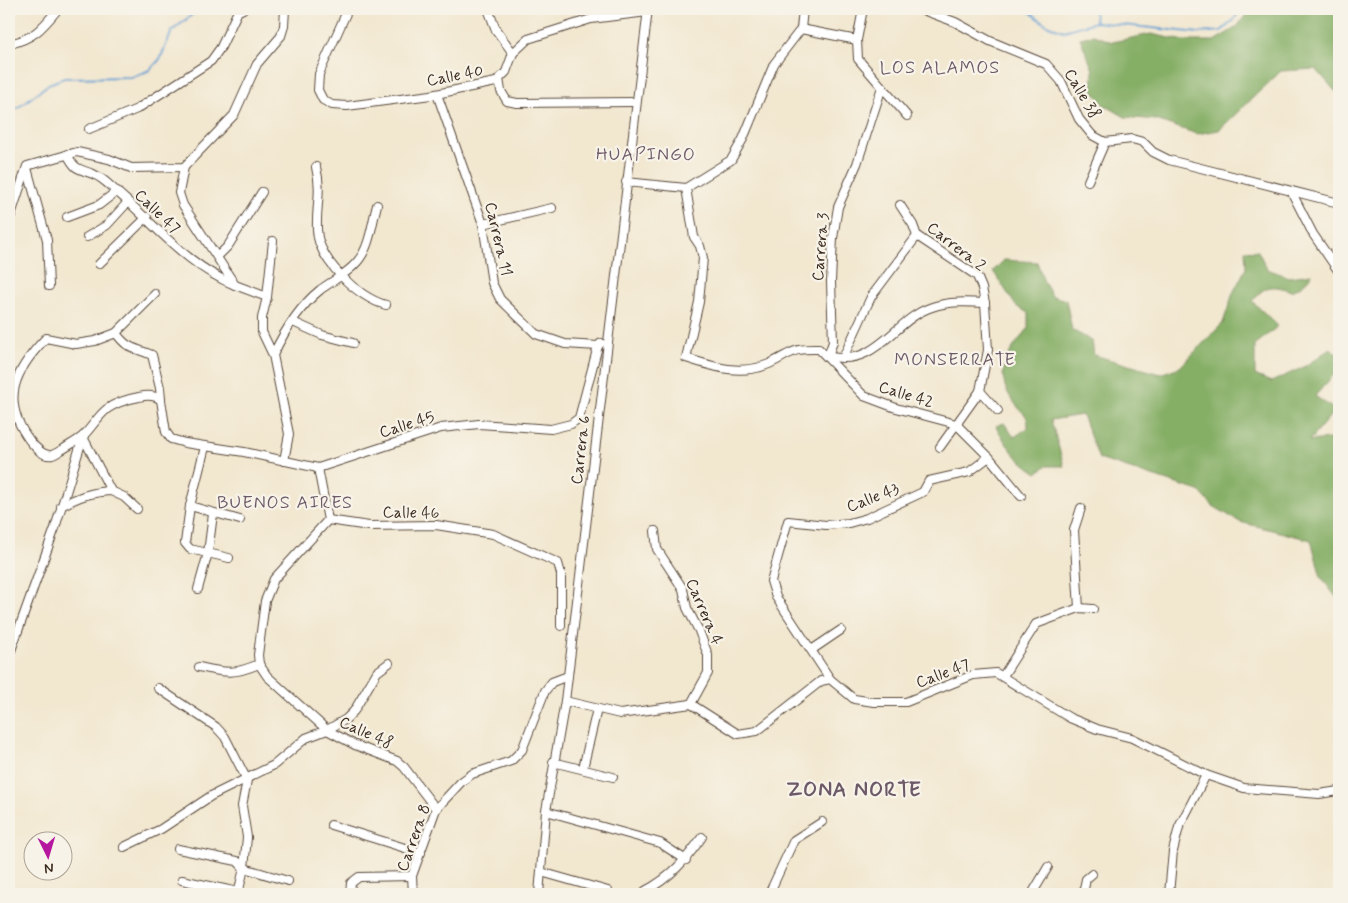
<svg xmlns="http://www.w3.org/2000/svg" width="1348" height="903" font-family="Mynerve,sans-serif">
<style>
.forest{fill:#86af66;stroke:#606c42}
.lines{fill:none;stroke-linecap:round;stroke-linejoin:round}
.stream{stroke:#639fd3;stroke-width:2}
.minor-casing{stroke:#564639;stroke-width:10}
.minor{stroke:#fff;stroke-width:8}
.labels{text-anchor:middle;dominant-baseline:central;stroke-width:4.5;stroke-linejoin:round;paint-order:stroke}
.street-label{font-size:16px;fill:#3b2a1e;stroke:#f7f3e8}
.neighbourhood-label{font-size:18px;letter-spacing:1px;fill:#6d5a68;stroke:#f7f3e8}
.district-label{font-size:21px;font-weight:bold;letter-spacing:1px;fill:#6d5a68;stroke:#f7f3e8}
</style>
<rect width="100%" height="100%" fill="#f7f3e8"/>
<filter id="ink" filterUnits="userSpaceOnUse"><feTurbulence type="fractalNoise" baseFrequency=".02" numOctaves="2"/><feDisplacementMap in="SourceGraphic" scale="10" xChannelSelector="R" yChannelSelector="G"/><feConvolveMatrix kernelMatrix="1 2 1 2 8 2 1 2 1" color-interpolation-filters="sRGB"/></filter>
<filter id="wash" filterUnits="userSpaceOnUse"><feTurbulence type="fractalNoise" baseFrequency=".0096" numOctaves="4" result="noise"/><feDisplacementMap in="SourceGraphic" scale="20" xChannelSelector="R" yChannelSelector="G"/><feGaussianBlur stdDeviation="1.12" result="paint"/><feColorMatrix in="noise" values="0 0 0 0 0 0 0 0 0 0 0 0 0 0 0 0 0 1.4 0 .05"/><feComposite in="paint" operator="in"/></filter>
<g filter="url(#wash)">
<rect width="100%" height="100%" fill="#f2e7cf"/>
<g class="forest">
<polygon points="1250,9 1339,9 1339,92 1335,91 1316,69 1281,71 1219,130 1197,134 1156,120 1125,117 1103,104 1092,89 1093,70 1080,38 1094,35 1112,42 1151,34 1184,41 1214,41 1237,27"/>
<path d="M1245 250 1258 251 1267 269 1289 277 1312 274 1303 285 1291 291C1273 284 1265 285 1252 301L1278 326 1255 345V375L1271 382 1304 367 1331 348 1339 356V369L1315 396 1335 410 1309 441 1339 438V601L1321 577 1311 540 1240 522 1213 506 1199 491 1099 459 1082 415 1051 420 1064 466H1046L1037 473C1017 460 1007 447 996 426L1004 423 1014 437 1028 428C1028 414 1025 416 1017 406 991 376 1006 354 1028 329V313L1016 306 993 271 1004 260 1037 262 1044 282 1052 296 1066 300 1072 330 1092 341 1094 355 1160 374 1180 367 1223 323 1233 293 1246 268Z"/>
</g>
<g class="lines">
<g class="stream">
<polyline points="1026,9 1047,25 1064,31 1095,22 1199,33 1221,31 1233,21 1241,9"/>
<polyline points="1094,9 1095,21"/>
<polyline points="9,110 15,110 49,84 64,78 132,77 150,70 160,59 172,31 199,9"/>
</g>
</g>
</g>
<g filter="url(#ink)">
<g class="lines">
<defs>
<g id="minor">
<polyline points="348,9 319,74 318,90 323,100 332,105 347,106 431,95 496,82 506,72 513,53 528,39 591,19 647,12"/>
<polyline points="488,9 496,30 513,53"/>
<path d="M803 9 801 29 774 64 743 139 731 160 686 188 694 237 700 246 703 258 699 302 686 358C714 367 740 376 769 364 793 353 790 348 819 349L864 396 896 408 956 424 989 457 1021 496"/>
<polyline points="920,9 955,22 990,41 1046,64 1061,81 1079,119 1092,135 1105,142 1132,139 1143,142 1153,152 1169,160 1339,203"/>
<polyline points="801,29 857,40 863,9"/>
<polyline points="857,40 858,59 907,116"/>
<path d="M9 44C34 39 43 27 58 9"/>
<polyline points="499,79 501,91 507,101 517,103 636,102"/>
<path d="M882 87 857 164 838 207 833 238 831 282 833 342 828 356C877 369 894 319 932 307 949 301 968 302 985 303"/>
<polyline points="437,94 483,224 492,283 500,299 536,334 565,344 598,346 601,343"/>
<polyline points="89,129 137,109 211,61 221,47 238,11 243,9"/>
<path d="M67 154C77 173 78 167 95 175 103 178 110 186 116 191 155 224 187 266 235 285"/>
<polyline points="184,167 179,193 183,205 235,285 267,297"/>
<path d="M316 167C322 192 316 205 317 229 317 259 358 298 386 305"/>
<polyline points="27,168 47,240 49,286"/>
<polyline points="1088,181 1105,142"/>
<polyline points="626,182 686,188"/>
<polyline points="1291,191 1313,234 1339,272"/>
<polyline points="900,205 913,225 917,236 977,276 982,288 985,303 988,350 980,391 940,447"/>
<polyline points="67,217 99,205 117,191"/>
<polyline points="9,221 27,166 77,152 109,159 131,168 184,167 234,115 257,64 281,36 284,26 285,9"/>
<polyline points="483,224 552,208"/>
<polyline points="87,237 107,225 128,202"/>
<polyline points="273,241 267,297 262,318 262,332 273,355 289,434 284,461"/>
<polyline points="218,256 228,246 262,192"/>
<polyline points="99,264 147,217"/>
<path d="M155 294 116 333 95 341 76 344 46 338C14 371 0 401 30 441 35 447 43 457 52 455 56 454 61 450 65 448 71 444 79 440 84 435 92 427 98 416 107 409 117 402 128 399 139 397 147 395 155 395 161 400L166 432 171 439 185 443 244 452 318 468 441 428 479 424 551 429 571 424 579 418 598 346"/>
<polyline points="293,322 322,335 353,343"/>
<path d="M116 333C128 350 134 347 152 355L160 388 161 400"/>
<path d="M273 355C284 332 300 306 320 290 332 281 347 274 357 262 370 248 372 223 377 205"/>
<polyline points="843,358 871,297 917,236"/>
<polyline points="980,391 998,411"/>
<polyline points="205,447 190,506 185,543 190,549 229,558"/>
<polyline points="318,468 328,520 274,579 265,601 258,655 259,664 267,676 327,730 355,745 397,761 404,767 436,809"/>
<path d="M61 506C78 497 91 492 111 491"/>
<polyline points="190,506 240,520"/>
<polyline points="328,520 369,526 436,525 493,534 558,563 561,574 561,626"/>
<polyline points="655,531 657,549 683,589 687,608 699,631 708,655 708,673 691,704"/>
<polyline points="198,589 208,553 213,514"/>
<polyline points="1079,608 1074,530 1081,508"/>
<polyline points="813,649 841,630"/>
<polyline points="9,656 55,528 83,437 111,491 124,497 137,509"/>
<path d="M199 667C226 673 233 675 259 664"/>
<polyline points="1003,676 1036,624 1079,608 1093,609"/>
<polyline points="830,679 776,597 771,581 788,521 826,525 849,523 867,518 923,492 929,481 969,472 989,457"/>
<polyline points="158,688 216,727 225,737 247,780 242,806 247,837 244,868 238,894"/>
<polyline points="565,701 620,714 691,704 738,734 757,731 821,681 830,679 854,699 874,702 906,702 973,675 996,673 1070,718 1097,729 1132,738 1206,775 1244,788 1319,794 1339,791"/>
<polyline points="553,762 613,777"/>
<polyline points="584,764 597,709"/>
<polyline points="546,811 660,843 686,860"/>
<polyline points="331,825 421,853"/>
<polyline points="124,847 161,829 211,796 274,765 306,738 327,730 346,719 354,711 377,672 389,663"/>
<polyline points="178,849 237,861 244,868 288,881"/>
<polyline points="541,872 608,891"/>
<polyline points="182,880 238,892"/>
<path d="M645 891C670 878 686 860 702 837"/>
<polyline points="350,894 351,883 359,877 412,876"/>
<polyline points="413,894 412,876 436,809 461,782 472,774 511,761 522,750 545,691 552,682 568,676"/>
<polyline points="539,894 546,811 565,701 648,9"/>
<polyline points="769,894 794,840 822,822"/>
<polyline points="1032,894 1048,867"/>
<polyline points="1083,894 1086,879 1092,874"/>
<polyline points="1169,894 1173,851 1179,827 1206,775"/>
</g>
</defs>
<use href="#minor" class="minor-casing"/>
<use href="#minor" class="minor"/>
</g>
</g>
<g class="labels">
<g class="street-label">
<text transform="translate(455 76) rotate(-11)">Calle 40</text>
<text transform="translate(1082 94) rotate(59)">Calle 38</text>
<text transform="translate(157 212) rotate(44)">Calle 47</text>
<text transform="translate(498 239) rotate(77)">Carrera 11</text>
<text transform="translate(821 247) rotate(-85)">Carrera 3</text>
<text transform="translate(956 247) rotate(38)">Carrera 2</text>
<text transform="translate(906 395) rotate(17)">Calle 42</text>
<text transform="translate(407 425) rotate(-17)">Calle 45</text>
<text transform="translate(581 450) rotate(-83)">Carrera 6</text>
<text transform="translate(873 498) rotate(-21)">Calle 43</text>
<text transform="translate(411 513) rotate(1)">Calle 46</text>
<text transform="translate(704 612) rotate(67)">Carrera 4</text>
<text transform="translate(943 674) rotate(-20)">Calle 47</text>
<text transform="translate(366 733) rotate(24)">Calle 48</text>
<text transform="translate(414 838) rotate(-70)">Carrera 8</text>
</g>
<g class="neighbourhood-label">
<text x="940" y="68">LOS ALAMOS</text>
<text x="646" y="155">HUAPINGO</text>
<text x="955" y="360">MONSERRATE</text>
<text x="285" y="503">BUENOS AIRES</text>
</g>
<g class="district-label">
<text x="854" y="790">ZONA NORTE</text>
</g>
</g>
<rect width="1348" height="903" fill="none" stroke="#f7f3e8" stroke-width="30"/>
<g transform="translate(48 856) rotate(175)"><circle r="24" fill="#f7f3e8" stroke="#aca397"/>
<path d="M0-4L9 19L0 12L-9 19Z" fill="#b5179e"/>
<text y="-8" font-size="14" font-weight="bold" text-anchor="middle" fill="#3b2a1e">N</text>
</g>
</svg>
